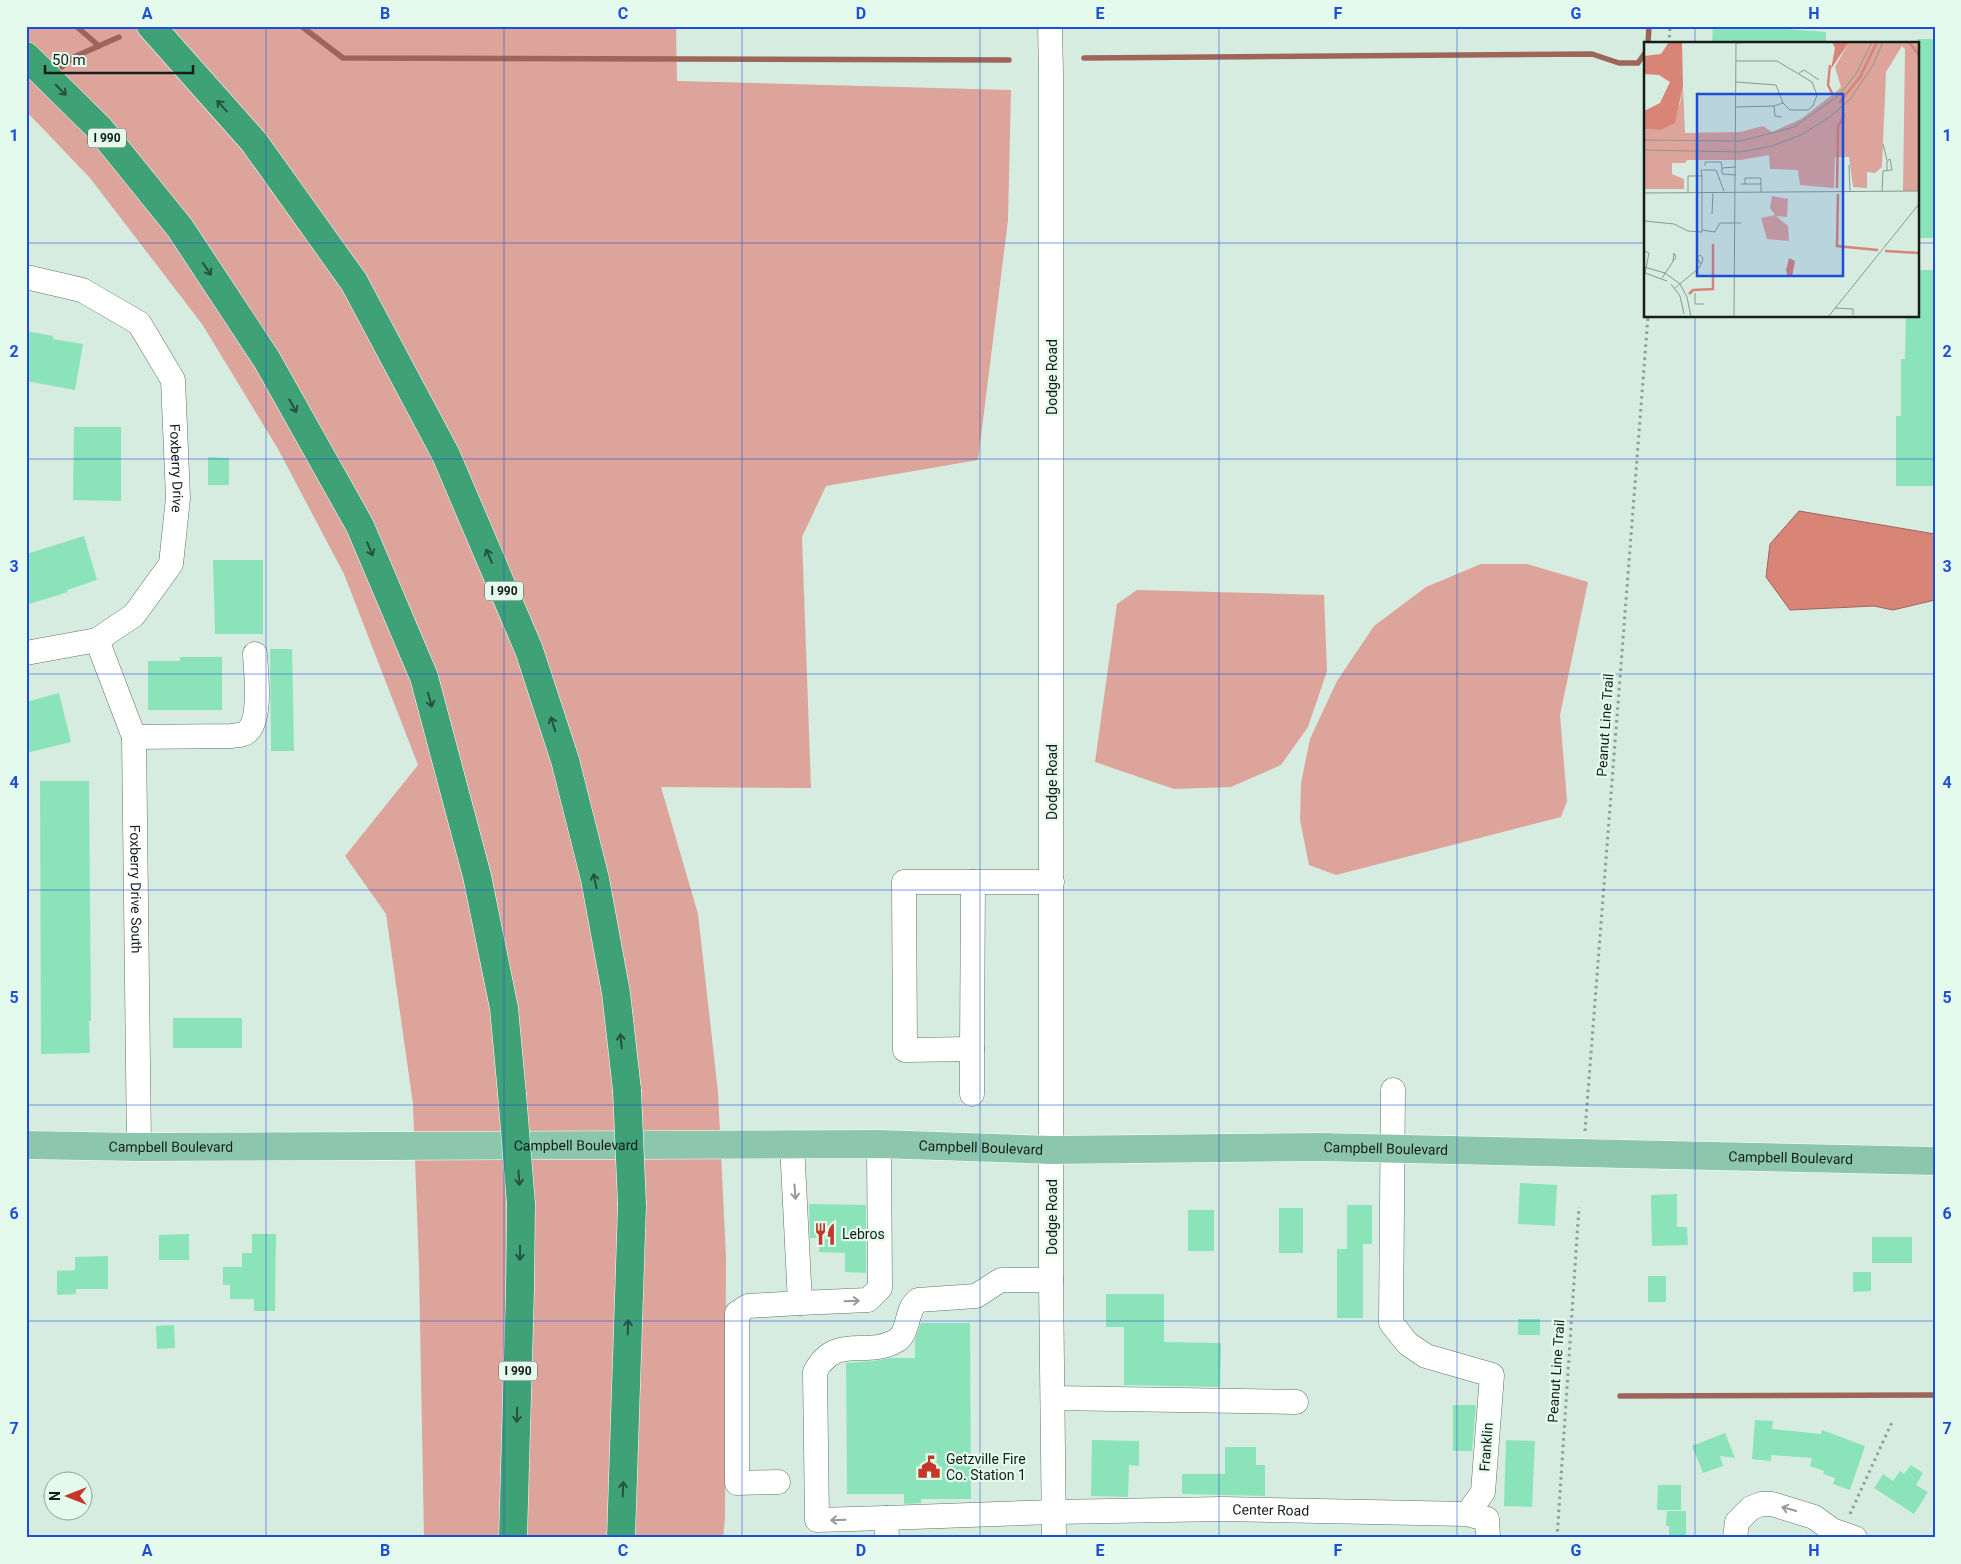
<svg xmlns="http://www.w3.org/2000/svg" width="1961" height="1564" font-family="Roboto,sans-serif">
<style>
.green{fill:#dca49a}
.water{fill:#d88477;stroke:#9e655b}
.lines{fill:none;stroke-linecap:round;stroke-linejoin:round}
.stream{stroke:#9e655b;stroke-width:5.5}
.building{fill:#8be4b9}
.minor-casing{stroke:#5f7368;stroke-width:25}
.major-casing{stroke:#fff;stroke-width:29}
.highway-casing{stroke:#fff;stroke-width:29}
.path{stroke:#8d9e95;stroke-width:3;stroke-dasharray:2.5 4;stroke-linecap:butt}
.minor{stroke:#fff;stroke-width:24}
.major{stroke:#8cc7ad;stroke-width:28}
.highway{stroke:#3fa176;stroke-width:28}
.highway-bridge-casing{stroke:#fff;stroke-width:29;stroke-linecap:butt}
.highway-bridge{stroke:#3fa176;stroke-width:28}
.oneway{stroke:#26523e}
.oneway2{stroke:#969998}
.grid{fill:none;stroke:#1d4ed8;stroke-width:1;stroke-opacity:0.55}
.labels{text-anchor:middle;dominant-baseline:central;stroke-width:4.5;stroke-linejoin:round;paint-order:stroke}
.shield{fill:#e3faed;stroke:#535f59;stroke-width:1}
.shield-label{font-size:12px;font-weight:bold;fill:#151d19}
.street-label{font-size:14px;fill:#151d19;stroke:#e3faed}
.poi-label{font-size:14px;fill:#151d19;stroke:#e3faed;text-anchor:start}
.inset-river{fill:none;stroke:#d88477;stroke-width:2.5}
.inset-road{fill:none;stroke:#899990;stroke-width:1}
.view{fill:#1d4ed8;fill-opacity:0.15;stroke:#1d4ed8;stroke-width:2.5}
.inset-edge{fill:none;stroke:#151d19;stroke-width:2.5}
.neatline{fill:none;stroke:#1d4ed8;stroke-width:2}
.grid-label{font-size:16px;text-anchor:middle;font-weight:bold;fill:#1d4ed8}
</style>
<rect width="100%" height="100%" fill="#d6ece0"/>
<g class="green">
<polygon points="26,26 676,26 677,81 1011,90 1008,220 978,460 826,486 802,537 811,788 661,787 698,914 718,1092 726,1256 725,1519 723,1538 424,1538 419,1268 413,1104 386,914 345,856 418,765 344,574 278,449 202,324 90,178 26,111"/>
<polygon points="1481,564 1527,564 1588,582 1560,715 1567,801 1561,817 1336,875 1309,865 1300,820 1301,783 1310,739 1337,681 1374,626 1426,587"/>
<polygon points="1137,590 1324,595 1327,671 1308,727 1281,765 1231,787 1174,789 1095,762 1117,604"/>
</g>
<polygon class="water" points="1799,511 1935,534 1935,600 1893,610 1874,606 1790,610 1766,577 1770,544"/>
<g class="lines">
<g class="stream">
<polyline points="76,26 99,46"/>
<polyline points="301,26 343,58 1009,60"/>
<polyline points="1648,44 1649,26"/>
<polyline points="1084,58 1592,54 1619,63 1638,63 1645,53"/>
<polyline points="62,67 74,57 119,37"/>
<polyline points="1620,1396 1935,1395"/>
</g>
</g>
<g class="building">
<polygon points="1713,26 1786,26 1786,29 1826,32 1826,44 1712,44"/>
<rect x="1917" y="39" width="18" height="199"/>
<polygon points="1917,270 1935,270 1935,486 1896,486 1896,416 1901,416 1901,359 1905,359 1906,316 1917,316"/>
<polygon points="26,331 53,336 53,339 83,344 75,390 26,381"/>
<polygon points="74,427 121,427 121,501 73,500"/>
<polygon points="208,457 229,458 229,485 208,485"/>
<polygon points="84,536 97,580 67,590 68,592 26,605 26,554"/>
<polygon points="213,560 263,560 263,634 215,634"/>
<polygon points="270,649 292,649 294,751 271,751"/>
<polygon points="180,657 222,657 222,710 148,710 148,661 180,661"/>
<polygon points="59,693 71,742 26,753 26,702"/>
<polygon points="40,781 89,781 91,1021 89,1021 90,1053 41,1054"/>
<rect x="173" y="1018" width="69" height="30"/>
<polygon points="1520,1183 1557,1185 1555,1226 1518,1224"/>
<polygon points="1677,1194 1677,1227 1687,1227 1688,1245 1652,1246 1651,1195"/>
<polygon points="809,1204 866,1205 866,1273 845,1272 845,1253 819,1252 820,1238 810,1238"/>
<polygon points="1347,1205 1372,1205 1372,1244 1363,1244 1363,1318 1337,1318 1337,1249 1347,1249"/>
<rect x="1279" y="1208" width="24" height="45"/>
<rect x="1188" y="1210" width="26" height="41"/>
<polygon points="189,1234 189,1260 159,1260 159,1235"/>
<polygon points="252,1234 276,1234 275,1311 254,1311 254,1299 230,1299 230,1285 223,1285 223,1267 242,1267 242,1253 252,1253"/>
<rect x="1872" y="1237" width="40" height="26"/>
<polygon points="108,1256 108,1289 76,1289 76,1294 57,1295 57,1271 75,1270 75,1257"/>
<polygon points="1853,1272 1871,1272 1871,1291 1853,1292"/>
<rect x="1648" y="1276" width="18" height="26"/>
<polygon points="1106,1294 1164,1294 1164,1342 1221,1343 1220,1387 1124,1385 1124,1327 1106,1327"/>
<rect x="1518" y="1319" width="22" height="16"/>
<polygon points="921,1323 970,1323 971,1499 921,1499 921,1503 904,1504 904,1494 847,1494 846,1363 874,1361 890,1358 915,1358 915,1340"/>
<polygon points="174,1325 175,1348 157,1349 156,1326"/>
<polygon points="1453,1405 1476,1405 1472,1451 1453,1451"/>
<polygon points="1755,1420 1773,1421 1772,1429 1821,1434 1822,1430 1865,1446 1850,1490 1833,1484 1835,1478 1823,1474 1824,1471 1810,1466 1812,1458 1771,1455 1771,1461 1752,1459"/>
<polygon points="1725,1433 1735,1458 1720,1456 1723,1466 1703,1473 1692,1446"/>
<polygon points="1092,1440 1139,1441 1139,1466 1129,1465 1128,1497 1091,1496"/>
<polygon points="1506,1440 1535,1441 1532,1507 1504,1506"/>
<polygon points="1225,1447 1256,1447 1256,1465 1265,1465 1265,1496 1182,1494 1182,1474 1225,1474"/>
<polygon points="1911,1465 1923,1473 1916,1485 1928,1492 1914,1514 1874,1488 1883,1474 1893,1481 1900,1471 1904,1474"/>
<polygon points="1658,1485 1681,1485 1681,1510 1657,1510"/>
<polygon points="1667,1511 1686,1511 1686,1538 1669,1538 1669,1526 1666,1526"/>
</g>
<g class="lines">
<defs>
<g id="minor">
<polyline points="1050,26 1051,74 1051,1280 1054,1538"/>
<path id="s1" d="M26 277 82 290 139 323 173 380 178 498 171 564 134 615 97 640 26 653"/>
<path id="s2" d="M97 640 134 737 139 1147"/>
<path d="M134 737 232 736C238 735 244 735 247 732 262 719 256 674 255 654"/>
<polyline points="972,1049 973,882"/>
<polyline points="1393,1090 1391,1323 1408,1344 1426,1356 1492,1375 1483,1492 1467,1514"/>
<polyline points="972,1094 972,1049 905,1050 904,882 1052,882"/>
<polyline points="792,1144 800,1303 868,1300 880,1288 879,1144"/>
<polyline points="1053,1398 1296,1402"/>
<polyline points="778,1482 737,1483 737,1313 748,1306 800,1303"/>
<path d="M886 1518 817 1520 815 1372C835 1334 864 1357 894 1342 911 1334 904 1311 918 1300L976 1296 1001 1280H1051"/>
<path id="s3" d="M887 1538 886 1518 1054 1512 1223 1509 1467 1514 1487 1519 1488 1538"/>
<polyline points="1735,1538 1737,1522 1751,1508 1761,1504 1772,1504 1814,1517 1832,1530 1855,1538"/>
</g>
<g id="major">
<path id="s4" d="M26 1145 139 1147 879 1144 1052 1150 1320 1147 1935 1161"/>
</g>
<g id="highway">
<polyline points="151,26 254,142 354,282 446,455 529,650 565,760 595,879 616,993 627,1090"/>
<polyline points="26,56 100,129 180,228 267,360 360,526 424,677 477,876 504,1008 512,1094"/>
<polyline points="513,1538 520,1290 521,1204"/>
<polyline points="621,1538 632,1205"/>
</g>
</defs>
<use href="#minor" class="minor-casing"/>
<use href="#major" class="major-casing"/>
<use href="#highway" class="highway-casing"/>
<g class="path">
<polyline points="1669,44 1670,26"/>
<polyline points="1585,1131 1648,316"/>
<polyline points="1850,1514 1893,1420"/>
<polyline points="1557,1538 1579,1207"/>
</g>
<use href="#minor" class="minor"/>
<use href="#major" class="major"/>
<use href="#highway" class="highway"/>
<defs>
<g id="highway-bridge">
<polyline points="627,1090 632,1205"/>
<polyline points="512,1094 521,1204"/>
</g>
</defs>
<use href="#highway-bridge" class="highway-bridge-casing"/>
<use href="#highway-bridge" class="highway-bridge"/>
</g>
<defs><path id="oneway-shaft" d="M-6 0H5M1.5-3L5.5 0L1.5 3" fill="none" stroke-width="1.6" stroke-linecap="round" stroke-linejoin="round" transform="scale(1.25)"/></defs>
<g class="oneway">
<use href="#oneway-shaft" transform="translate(61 90) rotate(45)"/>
<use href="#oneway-shaft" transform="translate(222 106) rotate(-132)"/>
<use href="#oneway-shaft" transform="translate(207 269) rotate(56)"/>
<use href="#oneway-shaft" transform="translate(293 406) rotate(61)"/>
<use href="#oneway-shaft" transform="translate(370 549) rotate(67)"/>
<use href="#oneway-shaft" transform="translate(489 556) rotate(-113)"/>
<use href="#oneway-shaft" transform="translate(430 700) rotate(75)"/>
<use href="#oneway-shaft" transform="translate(553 724) rotate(-108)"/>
<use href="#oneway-shaft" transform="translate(595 881) rotate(-102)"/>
<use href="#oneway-shaft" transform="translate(621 1041) rotate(-96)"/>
<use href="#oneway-shaft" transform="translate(519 1178) rotate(86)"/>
<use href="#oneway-shaft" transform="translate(520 1253) rotate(90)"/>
<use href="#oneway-shaft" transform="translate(628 1327) rotate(-88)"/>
<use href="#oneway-shaft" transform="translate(517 1415) rotate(92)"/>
<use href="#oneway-shaft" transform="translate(623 1489) rotate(-88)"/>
</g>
<g class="oneway2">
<use href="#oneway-shaft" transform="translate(795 1192) rotate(86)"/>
<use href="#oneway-shaft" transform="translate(852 1301) rotate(-2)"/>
<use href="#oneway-shaft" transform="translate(1789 1509) rotate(-164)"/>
<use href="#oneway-shaft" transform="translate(838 1520) rotate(178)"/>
</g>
<path class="grid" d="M266 26V1538M504 26V1538M742 26V1538M980 26V1538M1219 26V1538M1457 26V1538M1695 26V44M26 243H1645M1917 243H1935M1695 316V1538M26 459H1935M26 674H1935M26 890H1935M26 1105H1935M26 1321H1935"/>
<defs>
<symbol id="restaurant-bare" viewBox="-9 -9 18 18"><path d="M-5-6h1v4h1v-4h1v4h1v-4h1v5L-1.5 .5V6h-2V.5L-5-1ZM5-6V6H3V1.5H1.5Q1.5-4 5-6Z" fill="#c53829" stroke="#e3faed" stroke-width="2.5" paint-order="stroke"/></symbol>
<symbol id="civic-bare" viewBox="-9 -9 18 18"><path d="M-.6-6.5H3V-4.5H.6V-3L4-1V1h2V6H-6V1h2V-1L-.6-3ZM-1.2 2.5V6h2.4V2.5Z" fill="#c53829" stroke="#e3faed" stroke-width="2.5" paint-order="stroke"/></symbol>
</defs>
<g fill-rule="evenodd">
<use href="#restaurant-bare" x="809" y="1218" width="32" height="32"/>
<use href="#civic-bare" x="913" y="1451" width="32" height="32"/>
</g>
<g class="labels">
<g class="shield">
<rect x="88" y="128.5" width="38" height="19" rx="4"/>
<rect x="485" y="581.5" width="38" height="19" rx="4"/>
<rect x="499" y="1361.5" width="38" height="19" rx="4"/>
</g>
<g class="shield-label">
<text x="107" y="138">I 990</text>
<text x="504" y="591">I 990</text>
<text x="518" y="1371">I 990</text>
</g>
<g class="street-label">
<text transform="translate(1052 377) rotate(-90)">Dodge Road</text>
<text stroke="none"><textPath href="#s1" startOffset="278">Foxberry Drive</textPath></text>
<text transform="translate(1605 725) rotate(-86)">Peanut Line Trail</text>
<text transform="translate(1052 782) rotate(-90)">Dodge Road</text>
<text stroke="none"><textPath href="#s2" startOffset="256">Foxberry Drive South</textPath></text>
<text stroke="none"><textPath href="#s4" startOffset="550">Campbell Boulevard</textPath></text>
<text stroke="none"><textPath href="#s4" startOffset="145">Campbell Boulevard</textPath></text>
<text stroke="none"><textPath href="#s4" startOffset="955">Campbell Boulevard</textPath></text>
<text stroke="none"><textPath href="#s4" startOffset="1360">Campbell Boulevard</textPath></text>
<text stroke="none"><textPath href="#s4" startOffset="1765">Campbell Boulevard</textPath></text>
<text transform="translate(1052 1217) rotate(-90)">Dodge Road</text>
<text transform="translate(1556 1371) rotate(-86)">Peanut Line Trail</text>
<text transform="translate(1486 1447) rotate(-86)">Franklin</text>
<text stroke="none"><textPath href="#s3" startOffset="405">Center Road</textPath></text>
</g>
<g class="poi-label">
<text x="842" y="1234">Lebros</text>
<text x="946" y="1459">Getzville Fire<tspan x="946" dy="16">Co. Station 1</tspan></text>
</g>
</g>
<g transform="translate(1644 42)">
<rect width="275" height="275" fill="#d6ece0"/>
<path d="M205 0H275V149H259L261 7 258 4 242 30 238 125 231 131 223 130V146L209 145 205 115H191L190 146 156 143 154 128 126 127 125 113 97 118H43L41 121H28V132L40 137V147H0V87L16 88 36 62 39 44 41 91 96 90 119 84 128 90 157 77 193 49 197 45 191 25ZM128 154 144 157 143 175 132 174 144 184 145 199 123 197 117 176 131 173 126 166Z" fill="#dca49a"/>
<path d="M25 0H38L39 44 31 81 16 88 0 87V69L16 61 26 40 15 33 0 32V14L17 12ZM188 0H205L187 27 191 6ZM145 216 151 219 148 235H144L142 228Z" fill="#d88477"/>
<path class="inset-river" d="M265 0 275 13M186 23 184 43 189 53M195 61 216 35 233 0M193 146 194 84 200 75 199 70M194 152 193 204 234 208M241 209 275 211M45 252 49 248 69 247V202"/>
<path class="inset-road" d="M92 1 108 0M92 19H133L168 40 173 53 169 64 164 68H146L139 61 132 43 92 40M155 31 160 28 175 38M130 64 131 74 138 75M92 65 130 64 139 61M0 98 97 99 150 85 194 54 212 32 228 0M239 102 243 118M0 108 97 110 128 104 157 93 186 75 207 56 229 23 239 0M205 123 206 149M61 124V120H77L78 126M92 125 78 126V132L92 133M58 134 57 128H72L80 149M97 142H101V136H117V150M101 142H117M238 149 239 129 248 128 246 117 243 119V128M0 151 275 149M68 172 69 150M1 179 30 182 44 189 58 190V134H44V150M58 188 71 190 76 181H97M0 209 5 211 1 231 23 239M0 225 21 231 36 242 43 255 47 275M18 236 32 215 30 211 29 219M27 242 36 254 40 272M31 246 55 226 58 220 59 216 56 213 53 216 57 222M51 251V262H60M191 266 209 267V273M90 275 92 0M184 275 275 162"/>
<path class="view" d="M53 52H199V234H53Z"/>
<rect width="275" height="275" class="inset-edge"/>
</g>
<rect width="1961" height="1564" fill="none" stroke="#e3faed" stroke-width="55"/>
<g transform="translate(68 1496) rotate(270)"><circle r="24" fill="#e3faed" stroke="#91a298"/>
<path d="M0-4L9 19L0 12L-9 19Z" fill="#c53829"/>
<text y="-8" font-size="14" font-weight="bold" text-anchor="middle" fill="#151d19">N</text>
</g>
<path d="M45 65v8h148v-8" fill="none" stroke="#151d19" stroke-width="2.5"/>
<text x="52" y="65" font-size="15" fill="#151d19" stroke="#e3faed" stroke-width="4" paint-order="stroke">50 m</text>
<rect x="28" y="28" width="1906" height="1508" class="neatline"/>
<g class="grid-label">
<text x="147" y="19">A</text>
<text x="385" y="19">B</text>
<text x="623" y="19">C</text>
<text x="861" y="19">D</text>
<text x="1100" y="19">E</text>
<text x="1338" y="19">F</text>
<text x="1576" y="19">G</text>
<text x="1814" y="19">H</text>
<text x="14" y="141">1</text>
<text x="1947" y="141">1</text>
<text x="14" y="357">2</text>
<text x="1947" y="357">2</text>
<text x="14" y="572">3</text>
<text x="1947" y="572">3</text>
<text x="14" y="788">4</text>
<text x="1947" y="788">4</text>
<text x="14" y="1003">5</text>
<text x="1947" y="1003">5</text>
<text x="14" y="1219">6</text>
<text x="1947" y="1219">6</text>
<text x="14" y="1434">7</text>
<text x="1947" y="1434">7</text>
<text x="147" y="1556">A</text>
<text x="385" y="1556">B</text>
<text x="623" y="1556">C</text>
<text x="861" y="1556">D</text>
<text x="1100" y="1556">E</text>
<text x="1338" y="1556">F</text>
<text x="1576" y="1556">G</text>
<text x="1814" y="1556">H</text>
</g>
</svg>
